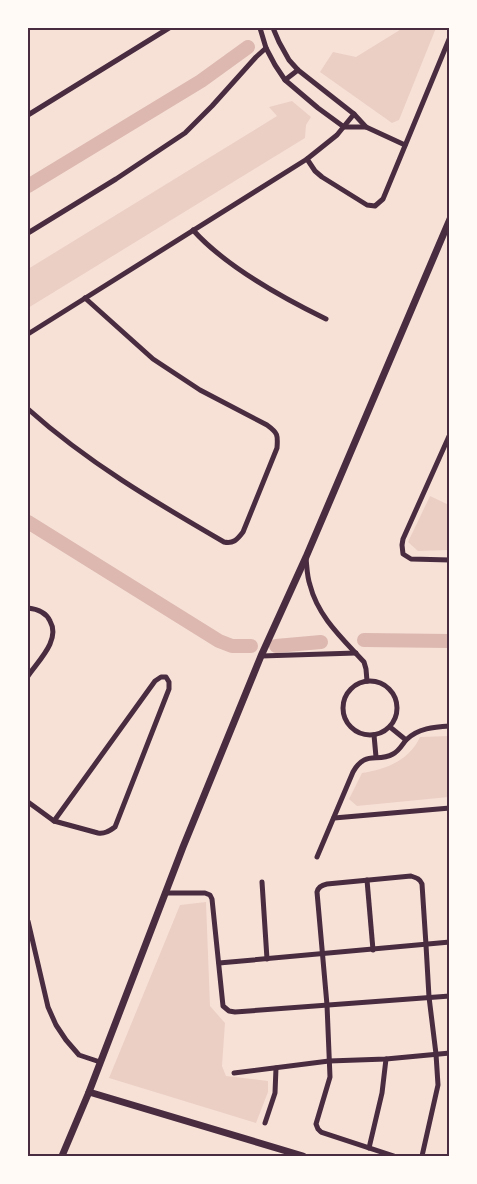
<svg xmlns="http://www.w3.org/2000/svg" width="477" height="1184" font-family="Montserrat,sans-serif">
<style>
.green{fill:#ebcfc5}
.lines{fill:none;stroke-linecap:round;stroke-linejoin:round}
.canal{stroke:#dcb8b0;stroke-width:14}
.minor{stroke:#4a2c40;stroke-width:5}
.tertiary{stroke:#4a2c40;stroke-width:7}
.neatline{fill:none;stroke:#4a2c40;stroke-width:2}
</style>
<rect width="100%" height="100%" fill="#f7e1d7"/>
<g class="green">
<polygon points="403,28 436,28 399,120 392,123 320,72 333,52 356,57"/>
<polygon points="292,101 311,117 306,125 305,138 28,308 28,269 277,116 269,107"/>
<polygon points="430,496 449,505 449,550 418,551 408,542"/>
<path d="M449 736V797L357 806 349 799 362 773C386 769 409 761 420 737Z"/>
<polygon points="206,902 210,1006 225,1023 222,1066 226,1076 268,1081 268,1092 256,1123 109,1078 180,905"/>
</g>
<g class="lines">
<g class="canal">
<polyline points="28,186 201,81 248,47"/>
<polyline points="28,522 219,641 232,646 251,646"/>
<polyline points="364,640 450,641"/>
<polyline points="276,646 321,642"/>
</g>
<g class="minor">
<polyline points="260,28 266,48 275,65 285,80 318,108 344,127 366,127"/>
<polyline points="273,28 279,42 289,60 298,70 354,114 366,127 405,145"/>
<polyline points="285,80 298,70"/>
<polyline points="28,115 169,28"/>
<polyline points="307,159 315,171 322,177 367,205 375,206 383,199 450,37"/>
<path d="M193 230C226 267 281 297 326 319"/>
<polyline points="28,233 116,179 185,133 212,106 256,57 266,48"/>
<polyline points="28,334 307,159 337,135 354,114"/>
<path d="M28 409C87 462 155 502 224 542 233 544 237 540 243 532L277 448C278 435 278 433 267 425L200 390 153 359 85 298"/>
<polyline points="450,434 403,539 402,545 403,554 411,559 450,560"/>
<path d="M306 558C307 567 307 577 310 585 318 617 343 639 364 662L366 669 367 681"/>
<path d="M28 608C37 609 46 612 50 621 61 640 38 661 28 676"/>
<polyline points="261,656 356,653"/>
<path d="M161 677H166L169 682V689L115 827C109 831 105 834 98 833L54 821 155 681Z"/>
<circle cx="370" cy="708" r="27"/>
<polyline points="390,727 406,740"/>
<polyline points="374,735 376,757"/>
<polyline points="28,802 54,821"/>
<polyline points="334,818 450,808"/>
<path d="M317 857 353 772C365 750 377 763 393 754 399 751 402 745 406 740 418 728 434 727 450 726"/>
<polyline points="367,880 373,950"/>
<polyline points="262,882 267,959"/>
<polyline points="165,893 205,893 210,895 212,899 223,1006 229,1011 235,1012 450,996"/>
<polyline points="28,921 48,1007 56,1025 66,1040 79,1055 100,1062"/>
<polyline points="219,963 450,942"/>
<polyline points="234,1073 329,1061 386,1059 450,1053"/>
<polyline points="265,1123 275,1093 276,1068"/>
<polyline points="369,1148 382,1093 386,1059"/>
<path d="M394 1156 321 1132 318 1129 316 1124 330 1077 327 1005 317 892C318 887 322 885 327 884L411 876C417 878 420 879 422 884L426 945 429 997 436 1054 438 1085 422 1156"/>
</g>
<g class="tertiary">
<polyline points="89,1092 303,1156"/>
<polyline points="62,1156 89,1092 183,847 261,656 306,557 450,219"/>
</g>
</g>
<rect width="477" height="1184" fill="none" stroke="#fffaf5" stroke-width="58"/>
<rect x="29" y="29" width="419" height="1126" class="neatline"/>
</svg>
